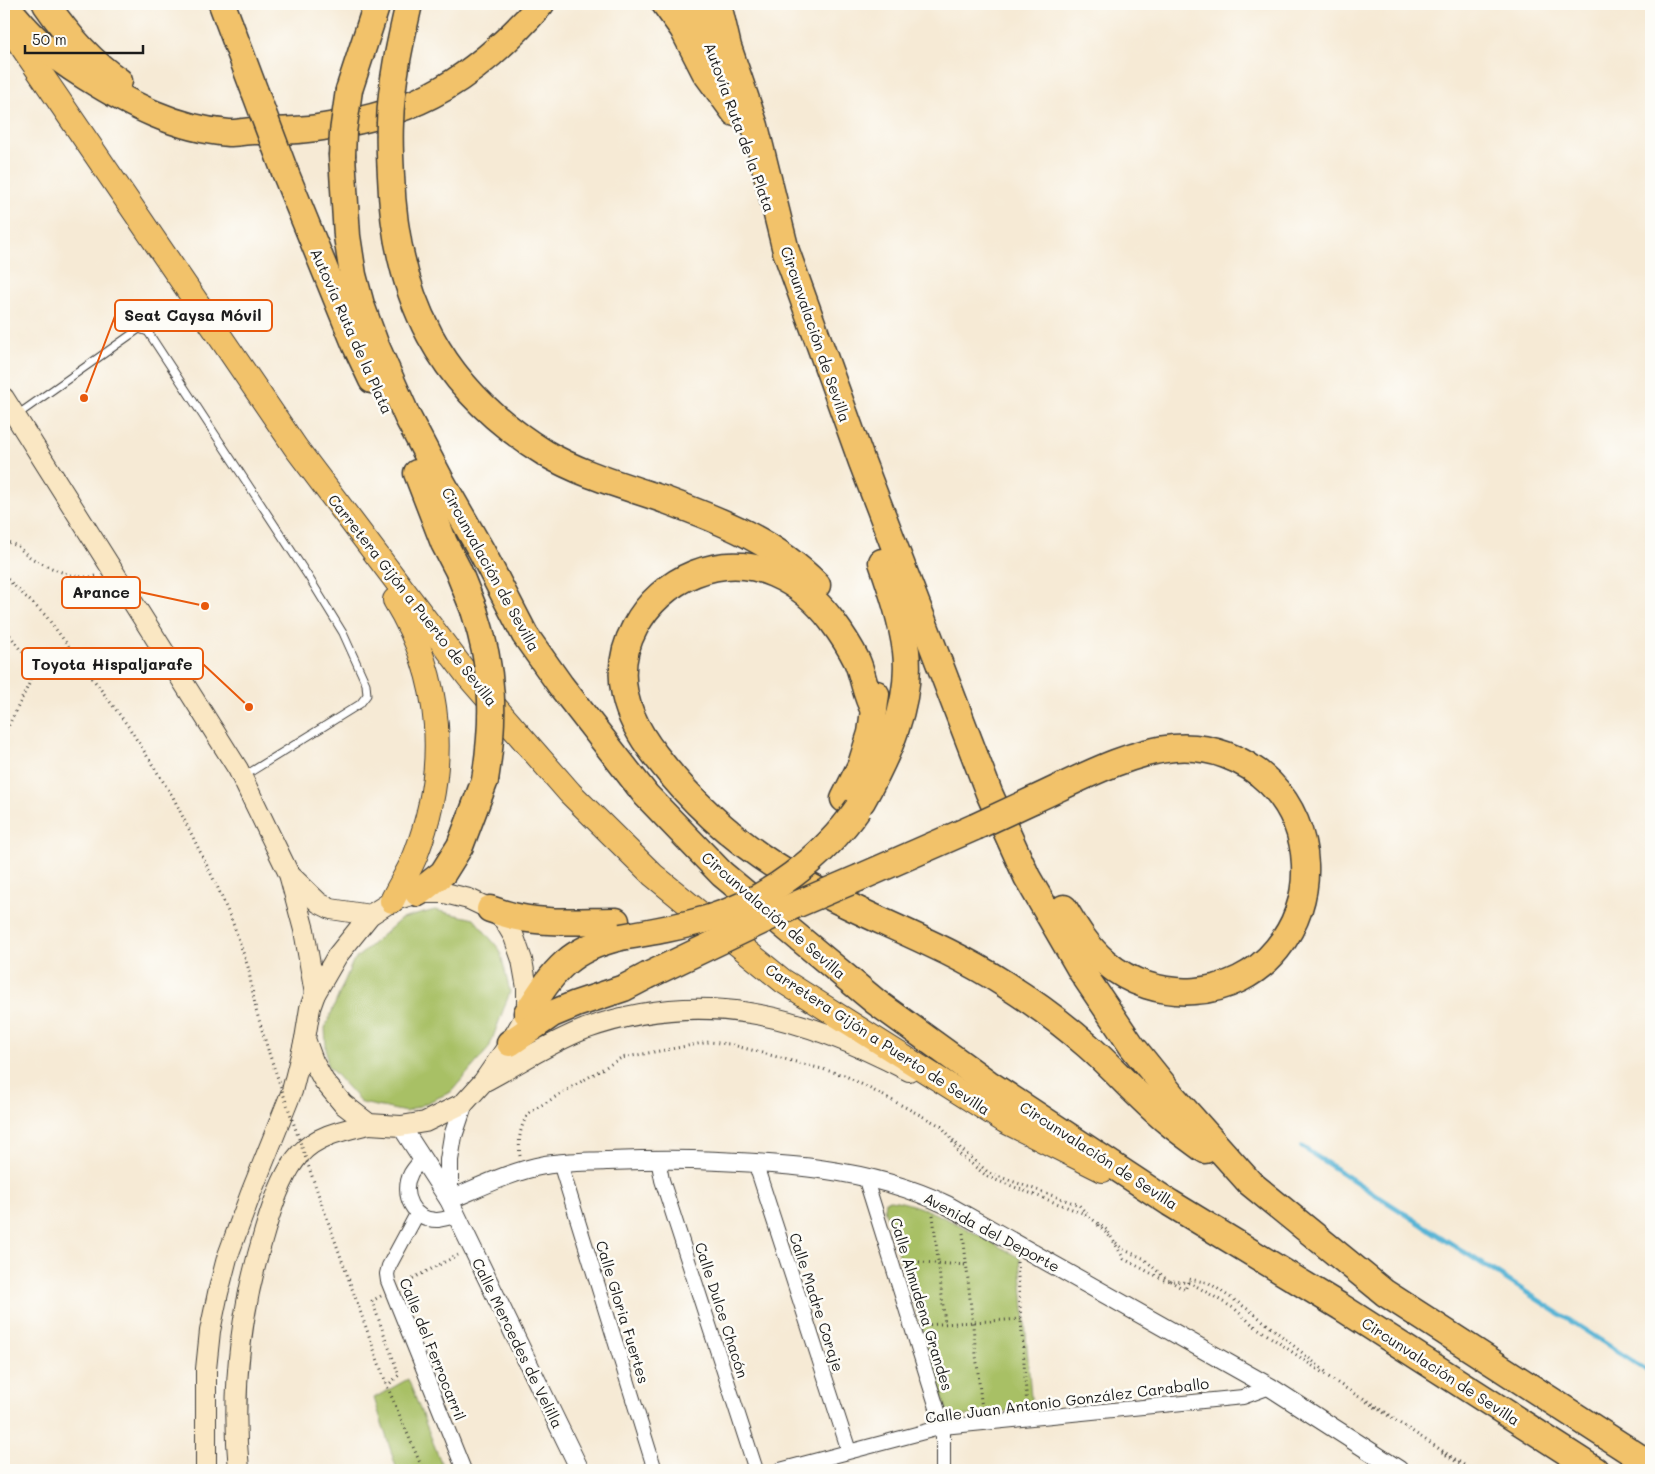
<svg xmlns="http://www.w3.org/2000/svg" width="1655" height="1474" font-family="Mali,sans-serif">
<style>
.green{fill:#a8c065;stroke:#626e40}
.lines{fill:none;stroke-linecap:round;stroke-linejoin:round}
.stream{stroke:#57b4d5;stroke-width:5}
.service-casing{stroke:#3d3b38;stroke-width:9}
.minor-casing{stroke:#3d3b38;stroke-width:16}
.tertiary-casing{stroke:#3d3b38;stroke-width:20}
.secondary-casing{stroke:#3d3b38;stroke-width:22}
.trunk-casing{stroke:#3d3b38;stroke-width:26}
.motorway-casing{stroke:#3d3b38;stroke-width:29}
.path{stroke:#3d3b38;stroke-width:3;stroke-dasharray:1 4;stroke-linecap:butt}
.service{stroke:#fff;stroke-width:7}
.minor{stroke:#fff;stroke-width:14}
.tertiary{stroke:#fff;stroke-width:18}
.secondary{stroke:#fae7c3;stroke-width:20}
.trunk{stroke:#f2c26a;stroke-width:24}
.motorway{stroke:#f2c26a;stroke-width:26}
.motorway-bridge-casing{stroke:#3d3b38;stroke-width:29;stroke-linecap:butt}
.path-bridge{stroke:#3d3b38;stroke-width:3;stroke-dasharray:1 4;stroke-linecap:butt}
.motorway-bridge{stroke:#f2c26a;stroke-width:26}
.labels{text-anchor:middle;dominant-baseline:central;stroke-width:5;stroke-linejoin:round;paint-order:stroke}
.street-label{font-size:15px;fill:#1c1c1c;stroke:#fdfcf7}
.leader{fill:none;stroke:#e8590c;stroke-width:2}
.callout-dot{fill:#e8590c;stroke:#fdfcf7;stroke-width:2}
.callout{fill:#fdfcf7;stroke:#e8590c;stroke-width:2}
.callout-label{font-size:16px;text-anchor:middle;font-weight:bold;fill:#1c1c1c}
</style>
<rect width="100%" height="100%" fill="#fdfcf7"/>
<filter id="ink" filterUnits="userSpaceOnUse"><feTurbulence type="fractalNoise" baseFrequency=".02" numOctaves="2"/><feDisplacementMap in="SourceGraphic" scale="10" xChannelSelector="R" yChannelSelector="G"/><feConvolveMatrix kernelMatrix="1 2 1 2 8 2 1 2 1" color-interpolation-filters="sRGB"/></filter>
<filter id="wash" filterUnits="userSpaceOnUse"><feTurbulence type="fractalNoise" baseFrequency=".0096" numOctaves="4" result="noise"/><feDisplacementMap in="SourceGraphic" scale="20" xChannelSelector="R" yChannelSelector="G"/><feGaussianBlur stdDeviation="1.12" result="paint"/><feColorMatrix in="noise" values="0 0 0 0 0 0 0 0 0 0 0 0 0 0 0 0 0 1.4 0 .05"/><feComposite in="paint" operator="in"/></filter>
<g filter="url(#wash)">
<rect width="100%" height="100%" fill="#f6ead5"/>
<g class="green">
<polygon points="435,910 474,919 500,950 510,992 489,1048 451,1092 406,1112 362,1103 327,1065 325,1028 353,961 401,919"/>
<path d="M890 1200C928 1204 985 1239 1020 1258L1032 1410 952 1417 948 1414 884 1209 885 1201Z"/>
<polygon points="408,1379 444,1470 397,1470 374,1398"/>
</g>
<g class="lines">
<polyline class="stream" points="1302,1147 1651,1373"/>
</g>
</g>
<g filter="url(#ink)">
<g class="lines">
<defs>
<polyline id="service" points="17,415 139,329 148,332 308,576 343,633 366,684 367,695 360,704 244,776"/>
<g id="minor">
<path d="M422 1158C419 1163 414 1168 411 1173 400 1194 413 1221 438 1220 444 1219 451 1217 457 1216"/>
<polyline points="658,1159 662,1180 756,1470"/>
<polyline points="755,1162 849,1451"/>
<polyline points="560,1163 655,1470"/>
<polyline points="865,1177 943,1427 943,1470"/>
<polyline points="417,1214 389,1266 387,1274 388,1281 464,1470"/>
<polyline points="780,1470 943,1427 1243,1397 1270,1387"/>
</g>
<g id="tertiary">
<polyline points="401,1126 449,1200 580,1470"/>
<polyline points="449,1199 449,1160 453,1136 464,1103"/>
<path d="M449 1200C480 1187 512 1171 545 1165 565 1162 585 1162 606 1161 635 1160 663 1159 692 1160 779 1163 868 1167 947 1205L1270 1387 1399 1470"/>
</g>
<g id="secondary">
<polyline points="4,398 238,769 289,874 304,930 315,994"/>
<polyline points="289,874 319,903 331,909 370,915"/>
<polygon points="418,893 445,893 469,899 490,909 504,920 514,937 522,960 527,988 527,1013 510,1043 483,1082 464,1103 425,1122 401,1126 369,1124 343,1104 324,1081 313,1061 305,1039 310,1008 315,994 337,956 370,915 392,901"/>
<path d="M487 1080C519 1063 551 1042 585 1029 703 987 802 1015 909 1071"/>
<polyline points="206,1470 206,1369 210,1331 218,1293 227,1258 251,1193 292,1091 305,1039"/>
<path d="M239 1470C231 1388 241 1308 265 1230 272 1206 283 1172 300 1154 317 1135 345 1130 369 1124"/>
</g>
<g id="trunk">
<polyline points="4,20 296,448 468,676 570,793 653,875 783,981 1005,1121 1103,1170"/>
<path d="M392 901C399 886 410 870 416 854 449 767 443 679 395 600"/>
</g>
<g id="motorway">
<path d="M5 4C16 18 27 31 40 43 54 56 70 67 86 77 129 104 176 129 229 133 237 133 246 131 255 131 278 131 300 131 323 127 365 121 407 110 444 88 481 66 513 36 541 4"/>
<path d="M46 4C66 33 89 61 119 81"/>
<polyline points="222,4 255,92"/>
<polyline points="665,4 683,29 705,72 735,113"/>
<polyline points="695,4 719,71"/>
<polyline points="718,4 728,47 755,126 786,251 862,462 989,793 1027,877 1082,972 1132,1046 1173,1097 1250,1183 1385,1293 1651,1465"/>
<polyline points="349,90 377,4"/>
<polyline points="342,156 347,236 353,275 361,305 376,346 407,416 440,479 482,552 525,635 561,686 646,795 722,874 876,1002 988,1083 1170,1203 1341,1307 1595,1470"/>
<polyline points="285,172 356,346 372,380"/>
<polyline points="417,473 444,543 458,570 474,610"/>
<path d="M665 500C722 521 774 541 817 585"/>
<path d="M874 710C865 695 864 677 857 661 850 647 841 633 832 621 817 601 797 584 774 574 722 551 661 578 635 627 610 673 626 718 656 756 696 808 743 849 800 881 866 918 939 942 1003 983 1033 1002 1062 1023 1088 1046 1115 1070 1140 1099 1168 1122 1180 1132 1193 1141 1205 1150"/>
<polyline points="844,799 861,765 871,733 876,694"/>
<path d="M1033 800C1075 781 1127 752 1174 748 1209 745 1245 758 1270 783 1314 828 1317 900 1277 949 1235 1001 1155 1005 1105 962 1087 947 1076 928 1064 908"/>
<path d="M862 801C887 757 912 703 906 651 902 621 892 591 882 562"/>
<polyline points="861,877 975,827"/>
<polyline points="418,893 443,873 460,846 485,780"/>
<path d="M490 909C499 912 508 915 517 917 549 924 583 921 616 921"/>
<path d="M527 1013C555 969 569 949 621 937"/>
<polyline points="510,1043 552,1014 576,1004 624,988 647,976"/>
</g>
</defs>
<use href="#service" class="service-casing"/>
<use href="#minor" class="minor-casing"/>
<use href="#tertiary" class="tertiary-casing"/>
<use href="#secondary" class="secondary-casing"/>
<use href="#trunk" class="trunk-casing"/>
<use href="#motorway" class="motorway-casing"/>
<g class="path">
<path d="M4 541C22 546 20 551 33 559 51 568 76 581 96 576"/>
<polyline points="4,576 46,616 128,726 173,797 217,886 234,926 248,967 256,1010 269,1053"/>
<polyline points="4,627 27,659 30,682 4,735"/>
<polyline points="953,1140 962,1150 989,1173 1079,1205 1087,1214"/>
<path d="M520 1156C518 1140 520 1124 530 1112L621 1058 709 1042 729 1044 844 1075 941 1126 948 1134 959 1154 988 1177 1085 1214 1107 1230 1124 1259 1164 1280 1191 1283 1235 1309 1253 1325 1333 1380 1472 1470"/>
<polyline points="320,1199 387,1386 423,1470"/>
<polyline points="933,1215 945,1324"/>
<polyline points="1098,1225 1111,1238"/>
<polyline points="963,1233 982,1410"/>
<polyline points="1116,1243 1124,1250 1143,1258 1165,1278"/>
<polyline points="904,1261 966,1265"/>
<polyline points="1017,1262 1027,1406"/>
<polyline points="1170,1281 1185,1290 1189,1279 1209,1283 1252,1312 1326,1372"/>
<polyline points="404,1283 458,1255"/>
<polyline points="381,1296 372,1301 399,1375 387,1386"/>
<polyline points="925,1325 1021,1319"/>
<polyline points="1364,1398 1396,1419"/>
<polyline points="1442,1452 1468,1470"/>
</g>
<use href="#service" class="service"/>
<use href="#minor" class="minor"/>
<use href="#tertiary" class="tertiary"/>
<use href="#secondary" class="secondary"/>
<use href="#trunk" class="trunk"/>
<use href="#motorway" class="motorway"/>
<defs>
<g id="motorway-bridge">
<path d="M409 4C400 43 391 83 390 123 389 141 390 158 391 176 395 297 440 389 545 453 582 475 625 486 665 500"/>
<polyline points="255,92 285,172"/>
<polyline points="342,156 343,132 349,90"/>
<path d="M474 610C494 671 495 717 485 780"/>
<polyline points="975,827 1033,800"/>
<path d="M621 937C651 932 681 927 710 918 768 900 824 857 858 808"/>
<polyline points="647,976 793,906 861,877"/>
</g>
</defs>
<use href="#motorway-bridge" class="motorway-bridge-casing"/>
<polyline class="path-bridge" points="269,1053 320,1199"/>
<use href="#motorway-bridge" class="motorway-bridge"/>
</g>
</g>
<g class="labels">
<g class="street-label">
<text transform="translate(740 127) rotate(70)">Autovía Ruta de la Plata</text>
<text transform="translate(352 331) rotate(66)">Autovía Ruta de la Plata</text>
<text transform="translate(816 334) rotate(71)">Circunvalación de Sevilla</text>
<text transform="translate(491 569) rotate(61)">Circunvalación de Sevilla</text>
<text transform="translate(413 600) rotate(52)">Carretera Gijón a Puerto de Sevilla</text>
<text transform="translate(774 915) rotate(41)">Circunvalación de Sevilla</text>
<text transform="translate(878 1039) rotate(33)">Carretera Gijón a Puerto de Sevilla</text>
<text transform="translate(1099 1155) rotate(33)">Circunvalación de Sevilla</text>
<text transform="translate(992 1232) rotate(28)">Avenida del Deporte</text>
<text transform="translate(817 1302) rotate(72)">Calle Madre Coraje</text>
<text transform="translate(922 1304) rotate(73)">Calle Almudena Grandes</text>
<text transform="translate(722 1310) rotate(72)">Calle Dulce Chacón</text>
<text transform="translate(623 1312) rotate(73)">Calle Gloria Fuertes</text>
<text transform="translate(518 1343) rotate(64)">Calle Mercedes de Velilla</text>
<text transform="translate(433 1349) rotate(68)">Calle del Ferrocarril</text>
<text transform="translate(1441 1371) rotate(33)">Circunvalación de Sevilla</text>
<text transform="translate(1067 1400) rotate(-7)">Calle Juan Antonio González Caraballo</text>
</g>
</g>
<path class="leader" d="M84 398L115 316M205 606L140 592M249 707L203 664"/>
<g class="callout-dot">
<circle cx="84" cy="398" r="5"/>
<circle cx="205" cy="606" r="5"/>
<circle cx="249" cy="707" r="5"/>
</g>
<g class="callout">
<rect x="115" y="300" width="157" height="31" rx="5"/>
<rect x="62" y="577" width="78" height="31" rx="5"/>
<rect x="22" y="648" width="181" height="31" rx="5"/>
</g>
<g class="callout-label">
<text x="193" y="321">Seat Caysa Móvil</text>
<text x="101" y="598">Arance</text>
<text x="112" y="670">Toyota Hispaljarafe</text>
</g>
<rect width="1655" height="1474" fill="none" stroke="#fdfcf7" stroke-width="20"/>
<path d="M25 45v8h118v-8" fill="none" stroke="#1c1c1c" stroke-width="2.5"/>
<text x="32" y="45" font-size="15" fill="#1c1c1c" stroke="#fdfcf7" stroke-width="4" paint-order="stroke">50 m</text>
</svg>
